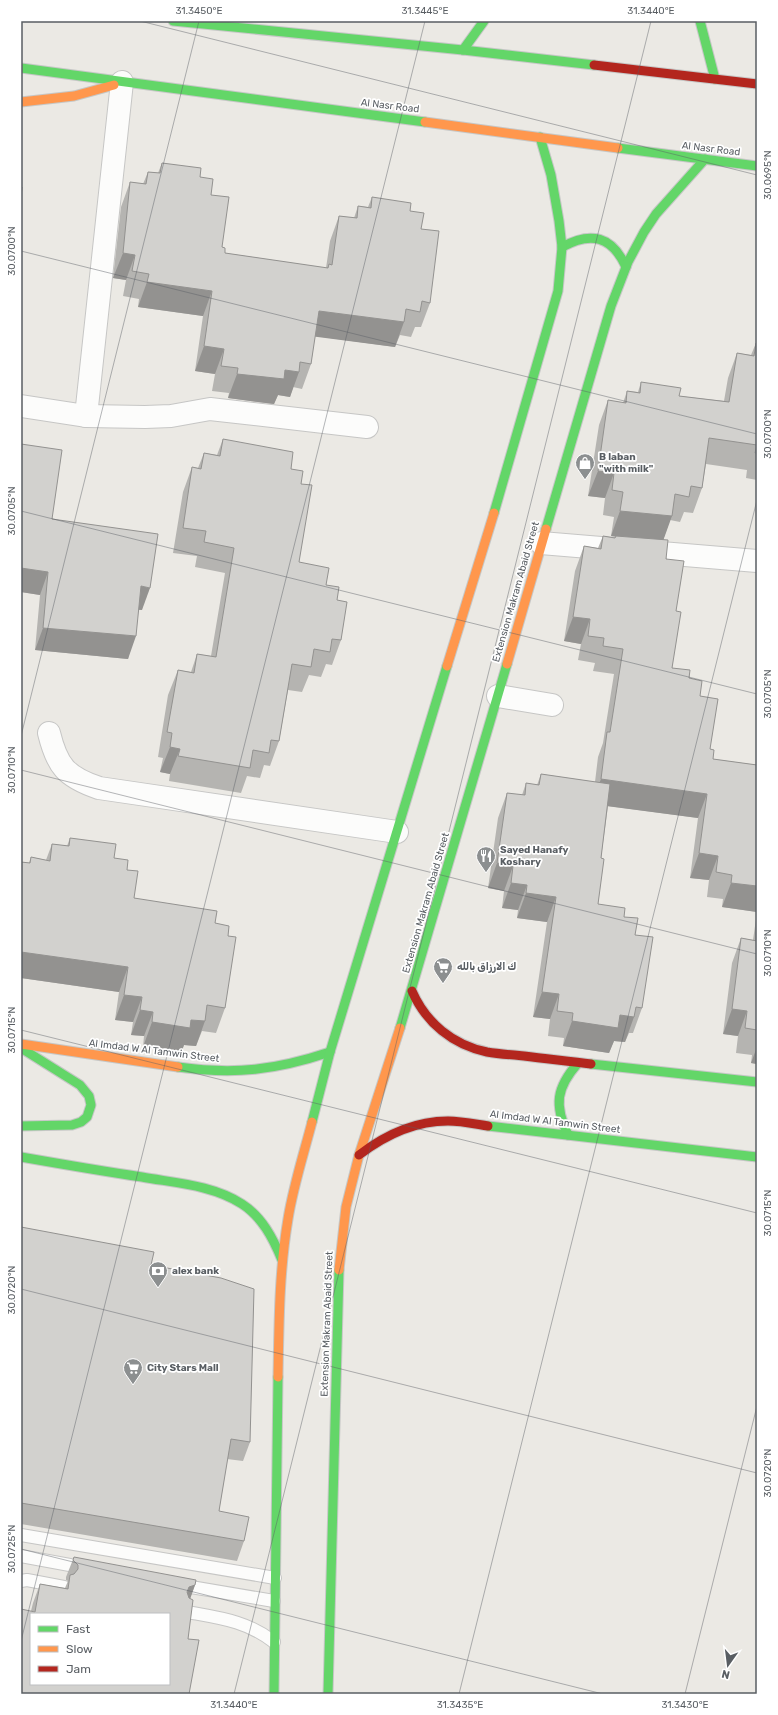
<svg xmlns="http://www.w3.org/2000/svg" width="778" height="1715" font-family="Rubik,'Noto Naskh Arabic',sans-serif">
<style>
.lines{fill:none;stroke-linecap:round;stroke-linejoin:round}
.lane-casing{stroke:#c6c6c5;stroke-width:14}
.street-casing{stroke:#c6c6c5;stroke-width:24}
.fast-casing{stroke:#c6c7c6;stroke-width:11}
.slow-casing{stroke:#c6c7c6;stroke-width:11}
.jam-casing{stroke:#c6c7c6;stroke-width:11}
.lane{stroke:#fcfcfb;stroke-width:12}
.street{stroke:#fcfcfb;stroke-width:22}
.fast{stroke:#63d668;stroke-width:9}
.slow{stroke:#ff974d;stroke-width:9}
.jam{stroke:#b3261e;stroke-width:9}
.wall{fill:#b5b4b1}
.shaded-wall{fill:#939290}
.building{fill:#d2d1ce;stroke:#939290;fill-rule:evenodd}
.ticks{fill:none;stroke:#595e63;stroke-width:1;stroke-opacity:0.45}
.labels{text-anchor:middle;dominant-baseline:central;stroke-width:3.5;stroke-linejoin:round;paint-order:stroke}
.street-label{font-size:10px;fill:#595e63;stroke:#fff}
.poi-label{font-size:10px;font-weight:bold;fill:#595e63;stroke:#fff;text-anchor:start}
.neatline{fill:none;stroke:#595e63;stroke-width:1.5}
.ticks-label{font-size:10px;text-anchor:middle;fill:#595e63}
</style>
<rect width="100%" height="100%" fill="#ebe9e4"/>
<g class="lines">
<defs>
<g id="lane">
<polyline points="21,1535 275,1578"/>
<polyline points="21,1556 86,1568"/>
<polyline points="21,1581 27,1580 64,1587"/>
<polyline points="179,1585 274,1601"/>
<path d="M187 1612C220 1618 247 1621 274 1642"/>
</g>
<g id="street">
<polyline points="21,406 86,416 145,417 171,416 210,409 367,427"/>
<polyline points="86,416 122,82"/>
<polyline points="541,543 757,561"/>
<polyline points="498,696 552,705"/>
<path d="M49 733C57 766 66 777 99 788L397 832"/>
</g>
<g id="fast">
<polyline points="173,21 463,50 594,65"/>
<polyline points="700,21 715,79"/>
<polyline points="463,50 484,21"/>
<polyline points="21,68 425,122"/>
<polyline points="618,148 757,166"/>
<path d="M562 247C591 231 612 236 626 267"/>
<polyline points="494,513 558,291 562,247 559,221 551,175 540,137"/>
<polyline points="546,529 611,306 628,262 644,232 656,214 705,159"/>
<polyline points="400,1028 507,664"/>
<polyline points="21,1048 80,1085 89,1096 91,1105 87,1117 81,1122 72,1125 21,1126"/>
<polyline points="591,1064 757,1082"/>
<path d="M178 1067C235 1075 276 1070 330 1052"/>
<polyline points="312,1122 330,1052 447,666"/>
<polyline points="488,1126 757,1157"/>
<path d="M568 1135C554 1105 556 1088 578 1063"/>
<path d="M21 1157C61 1164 101 1171 142 1177 175 1183 213 1185 242 1204 262 1217 273 1238 282 1260"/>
<polyline points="274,1694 278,1377"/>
<polyline points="328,1694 339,1270"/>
</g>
<g id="slow">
<polyline points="21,102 74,96 114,85"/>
<polyline points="425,122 618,148"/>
<polyline points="507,664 546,529"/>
<polyline points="447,666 494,513"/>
<polyline points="21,1044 178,1067"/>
<polyline points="339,1270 346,1207 359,1155 400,1028"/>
<path d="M278 1377C279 1324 279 1272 288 1219 293 1187 304 1153 312 1122"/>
</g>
<g id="jam">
<polyline points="594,65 757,84"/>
<path d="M412 991C426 1023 453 1045 487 1052 499 1054 512 1055 524 1056 546 1059 569 1061 591 1064"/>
<path d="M359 1155C385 1135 415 1121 448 1121 461 1121 475 1124 488 1126"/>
</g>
</defs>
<use href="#lane" class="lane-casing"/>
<use href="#street" class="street-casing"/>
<use href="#fast" class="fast-casing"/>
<use href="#slow" class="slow-casing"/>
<use href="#jam" class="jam-casing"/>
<use href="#lane" class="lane"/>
<use href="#street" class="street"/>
<use href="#fast" class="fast"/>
<use href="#slow" class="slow"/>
<use href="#jam" class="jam"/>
</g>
<g class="wall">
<polygon points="162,163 200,177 211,195 222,247 225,253 326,268 330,241 339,216 354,218 358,206 368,207 372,197 410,211 421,229 430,303 421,327 415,327 411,337 400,335 395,347 315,336 311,364 302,389 293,387 290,397 278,395 274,404 228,398 229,393 212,391 215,374 195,371 203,316 138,307 139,299 123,296 126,280 113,278 121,207 130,182 143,184 148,172 158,173"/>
<polygon points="756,343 757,343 757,480 746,478 747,470 706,464 702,488 693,513 684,512 680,522 670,520 663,540 676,611 672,668 689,678 700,696 710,749 713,759 757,765 757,1064 751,1063 752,1055 736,1053 738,1036 723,1034 732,963 741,938 753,940 757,912 722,907 723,899 707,897 709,880 690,878 698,818 608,806 601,858 598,904 624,917 635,935 642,1008 633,1033 629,1033 625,1042 614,1041 609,1053 563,1046 564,1038 548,1036 550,1019 533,1017 547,922 517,918 518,910 502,908 504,891 488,888 498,818 507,793 522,795 526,783 537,785 541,774 595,782 598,757 603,743 614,674 593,671 595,663 578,660 581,644 564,641 575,571 584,546 598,548 603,536 615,538 616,537 611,536 614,517 603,515 605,498 588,496 599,425 608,400 623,403 627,391 638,392 641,382 679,396 724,401 728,378 737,353 751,355"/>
<polygon points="223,439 291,469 301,484 299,562 326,585 337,600 341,640 332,665 326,664 321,677 309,675 302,692 288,690 279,741 270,766 264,765 260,778 247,776 241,793 169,781 170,774 160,772 163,758 158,757 168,695 178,670 191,672 197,654 211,656 225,573 195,567 197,556 173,553 183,492 192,467 198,468 204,453 217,455"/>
<polygon points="21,444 52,519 142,610 138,610 128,659 35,650 40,595 21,592"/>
<polygon points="70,838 114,858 127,870 134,898 215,923 228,936 225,1008 216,1033 202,1031 196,1046 184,1045 181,1053 143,1047 144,1036 131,1035 133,1022 115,1020 119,992 21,978 21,862 29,863 31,857 46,860 52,844 67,846"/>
<polygon points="21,1227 151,1265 250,1442 243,1461 227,1459 219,1511 244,1541 237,1561 21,1524"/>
<polygon points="74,1557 195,1585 190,1598 188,1639 31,1611 33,1603 40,1584 65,1588 68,1581 66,1580 66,1577"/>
</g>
<g class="shaded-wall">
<polygon points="123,253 135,255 126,280 113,278"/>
<polygon points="147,282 212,291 203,316 138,307"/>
<polygon points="319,311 404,322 395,347 310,336"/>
<polygon points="204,346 224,349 215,374 195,371"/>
<polygon points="285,370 299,372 290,397 278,395 274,404 228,398 237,374"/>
<polygon points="598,471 614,473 605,498 588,496"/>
<polygon points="620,511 672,516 663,541 611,536"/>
<polygon points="21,568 48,572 40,595 21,592"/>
<polygon points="141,586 150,588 142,610 132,609"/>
<polygon points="573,617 590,619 581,644 564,641"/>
<polygon points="43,628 136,636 128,659 35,650"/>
<polygon points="170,747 180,749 170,774 160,772"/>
<polygon points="601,779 707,794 698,818 591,804"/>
<polygon points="699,853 718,856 709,880 690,878"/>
<polygon points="497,863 513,866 504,891 488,888"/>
<polygon points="511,883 527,885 518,910 502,908"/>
<polygon points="731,883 757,886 757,912 722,907"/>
<polygon points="526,893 556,897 547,922 517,918"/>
<polygon points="21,952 128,967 119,992 21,978"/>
<polygon points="542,992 559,994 550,1019 533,1017"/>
<polygon points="124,995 142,997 133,1022 115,1020"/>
<polygon points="732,1009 747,1011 738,1036 723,1034"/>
<polygon points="140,1010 153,1012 144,1036 131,1035"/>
<polygon points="620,1015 634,1017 625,1042 614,1041 609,1053 563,1046 572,1021"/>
<polygon points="191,1020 205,1021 196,1046 184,1045 181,1053 143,1047 152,1022"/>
<polygon points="757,1047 757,1064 751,1063"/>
<polygon points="195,1585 188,1605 187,1592 189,1587"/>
</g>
<g class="building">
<polygon points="162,163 201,168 200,177 213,179 211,195 229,197 222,247 225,248 225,253 328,268 329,264 332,265 339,216 357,218 358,206 371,208 372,197 411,203 410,211 424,213 421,229 439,231 430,303 422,301 420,312 406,309 404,322 319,311 311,364 300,362 299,372 285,370 284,379 237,374 238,368 221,366 224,349 204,346 212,291 147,282 149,274 132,271 135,255 123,253 130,182 146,184 148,172 160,173"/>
<polygon points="21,187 22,187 21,197"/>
<polygon points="756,343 757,343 757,453 755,453 757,445 709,438 702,488 691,486 689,497 675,494 672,516 620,511 623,492 612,490 614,473 598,471 608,400 626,403 627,391 640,393 641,382 681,388 679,396 729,402 737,353 754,356"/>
<polygon points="223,439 293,452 291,469 303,471 301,484 312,485 299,562 329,568 326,585 339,587 337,600 347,602 341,640 332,639 330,652 314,649 311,667 292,664 279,741 271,740 269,753 253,750 250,768 178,756 180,749 170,747 172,733 167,732 178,670 194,673 197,654 216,657 234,548 204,542 206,531 183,528 192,467 201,469 204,453 220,456"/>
<polygon points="21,444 62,450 52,519 158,534 150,588 141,586 136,636 43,628 48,572 21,568"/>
<polygon points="603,536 615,538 616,536 668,540 666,559 684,561 676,611 681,612 672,668 690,670 689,678 702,681 700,696 718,699 710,749 714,750 713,759 757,765 757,886 731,883 732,875 716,872 718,856 699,853 707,794 601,779 607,732 610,732 623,649 603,646 604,638 588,636 590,619 573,617 584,546 601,549"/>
<polygon points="541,774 610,784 601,858 604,859 598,904 625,908 624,917 638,918 635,935 653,937 642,1008 636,1007 634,1017 620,1015 618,1028 572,1021 573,1013 557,1011 559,994 542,992 556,897 526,893 527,885 511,883 513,866 497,863 507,793 525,795 526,783 539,785"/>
<polygon points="70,838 116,844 114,858 128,860 127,870 138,871 134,898 217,911 215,923 229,926 228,936 236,937 225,1008 207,1005 205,1021 191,1020 190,1028 152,1022 153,1012 140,1010 142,997 124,995 128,967 21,952 21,862 30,863 31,857 50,861 52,844 69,846"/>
<polygon points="741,938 757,941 757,1030 745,1028 747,1011 732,1009"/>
<polygon points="21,1227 154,1252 151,1265 221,1278 254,1289 250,1442 231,1439 219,1511 249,1517 244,1541 21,1503"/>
<path d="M74 1557 196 1580 195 1585 189 1587 187 1592 189 1598 193 1600 188 1639 199 1640 189 1694H21V1609L35 1612 40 1584 68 1589 70 1575 74 1574 78 1569V1565L73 1560ZM31 1614H169V1684H31Z"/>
</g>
<path class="ticks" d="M140 21 757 175M21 251 757 434M21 511 757 694M21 736 199 21M21 770 757 954M21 1030 757 1213M21 1289 757 1473M21 1549 603 1694M21 1641 425 21M234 1694 651 21M459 1694 757 500M685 1694 757 1406"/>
<defs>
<symbol id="shop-pin" viewBox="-11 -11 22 30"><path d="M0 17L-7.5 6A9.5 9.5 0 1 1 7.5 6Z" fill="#8c8f90" stroke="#fff"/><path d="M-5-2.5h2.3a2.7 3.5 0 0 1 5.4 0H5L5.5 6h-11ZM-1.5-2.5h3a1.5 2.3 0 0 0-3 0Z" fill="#fff"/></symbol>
<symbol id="restaurant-pin" viewBox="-11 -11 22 30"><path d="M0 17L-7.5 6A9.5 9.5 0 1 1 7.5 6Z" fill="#8c8f90" stroke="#fff"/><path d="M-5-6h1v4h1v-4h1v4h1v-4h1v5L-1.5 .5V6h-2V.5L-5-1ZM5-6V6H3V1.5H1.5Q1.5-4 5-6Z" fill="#fff"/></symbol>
<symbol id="supermarket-pin" viewBox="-11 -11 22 30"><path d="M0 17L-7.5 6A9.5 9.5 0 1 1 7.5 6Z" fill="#8c8f90" stroke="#fff"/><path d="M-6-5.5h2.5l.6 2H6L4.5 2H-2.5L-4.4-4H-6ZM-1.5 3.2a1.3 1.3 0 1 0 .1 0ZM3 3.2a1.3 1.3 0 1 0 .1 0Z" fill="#fff"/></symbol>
<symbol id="bank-pin" viewBox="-11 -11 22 30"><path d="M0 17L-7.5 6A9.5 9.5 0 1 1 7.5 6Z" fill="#8c8f90" stroke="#fff"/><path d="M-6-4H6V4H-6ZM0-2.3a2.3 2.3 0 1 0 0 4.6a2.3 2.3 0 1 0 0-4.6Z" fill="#fff"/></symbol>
</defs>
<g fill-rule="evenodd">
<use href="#shop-pin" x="574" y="452" width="22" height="30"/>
<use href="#restaurant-pin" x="475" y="845" width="22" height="30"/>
<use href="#supermarket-pin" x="432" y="956" width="22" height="30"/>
<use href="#bank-pin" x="147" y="1260" width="22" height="30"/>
<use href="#supermarket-pin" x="122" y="1357" width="22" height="30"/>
</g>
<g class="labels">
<g class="street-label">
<text transform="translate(390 106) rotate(7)">Al Nasr Road</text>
<text transform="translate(711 149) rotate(7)">Al Nasr Road</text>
<text transform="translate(516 592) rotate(-74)">Extension Makram Abaid Street</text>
<text transform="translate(426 903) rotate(-74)">Extension Makram Abaid Street</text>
<text transform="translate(154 1051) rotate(7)">Al Imdad W Al Tamwin Street</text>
<text transform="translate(555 1122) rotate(7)">Al Imdad W Al Tamwin Street</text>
<text transform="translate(327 1324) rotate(-88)">Extension Makram Abaid Street</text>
</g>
<g class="poi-label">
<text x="599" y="457">B laban<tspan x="599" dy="12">"with milk"</tspan></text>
<text x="500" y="850">Sayed Hanafy<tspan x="500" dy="12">Koshary</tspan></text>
<text x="457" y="967">ك الارزاق بالله</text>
<text x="172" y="1271">alex bank</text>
<text x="147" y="1368">City Stars Mall</text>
</g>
</g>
<rect width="778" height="1715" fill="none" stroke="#ffffff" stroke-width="44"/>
<rect x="30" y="1613" width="140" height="72" fill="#ffffff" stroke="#bdbfc1"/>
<rect x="38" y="1626" width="20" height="6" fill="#63d668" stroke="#bdbfc1"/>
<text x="66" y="1633" font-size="12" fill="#595e63">Fast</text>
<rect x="38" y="1646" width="20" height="6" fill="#ff974d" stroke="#bdbfc1"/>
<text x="66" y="1653" font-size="12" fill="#595e63">Slow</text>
<rect x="38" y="1666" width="20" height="6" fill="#b3261e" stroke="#bdbfc1"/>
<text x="66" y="1673" font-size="12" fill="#595e63">Jam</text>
<g transform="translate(728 1665) rotate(194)" stroke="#ffffff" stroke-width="3" paint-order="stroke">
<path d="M0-3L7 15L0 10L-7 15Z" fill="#595e63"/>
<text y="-6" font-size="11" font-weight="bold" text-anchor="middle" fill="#595e63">N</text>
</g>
<rect x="22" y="22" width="734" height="1671" class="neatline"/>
<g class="ticks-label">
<text x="199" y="14">31.3450°E</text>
<text x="425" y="14">31.3445°E</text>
<text x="651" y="14">31.3440°E</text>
<text transform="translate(767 175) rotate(-90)" y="4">30.0695°N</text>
<text transform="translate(11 251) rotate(-90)" y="4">30.0700°N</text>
<text transform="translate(767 434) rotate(-90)" y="4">30.0700°N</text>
<text transform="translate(11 511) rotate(-90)" y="4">30.0705°N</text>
<text transform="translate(767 694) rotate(-90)" y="4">30.0705°N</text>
<text transform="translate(11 770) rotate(-90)" y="4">30.0710°N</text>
<text transform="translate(767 953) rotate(-90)" y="4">30.0710°N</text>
<text transform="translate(11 1030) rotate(-90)" y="4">30.0715°N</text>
<text transform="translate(767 1213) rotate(-90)" y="4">30.0715°N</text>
<text transform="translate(11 1290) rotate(-90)" y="4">30.0720°N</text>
<text transform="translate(767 1473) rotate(-90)" y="4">30.0720°N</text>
<text transform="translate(11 1549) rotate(-90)" y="4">30.0725°N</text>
<text x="234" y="1708">31.3440°E</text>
<text x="460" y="1708">31.3435°E</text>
<text x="685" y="1708">31.3430°E</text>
</g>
</svg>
